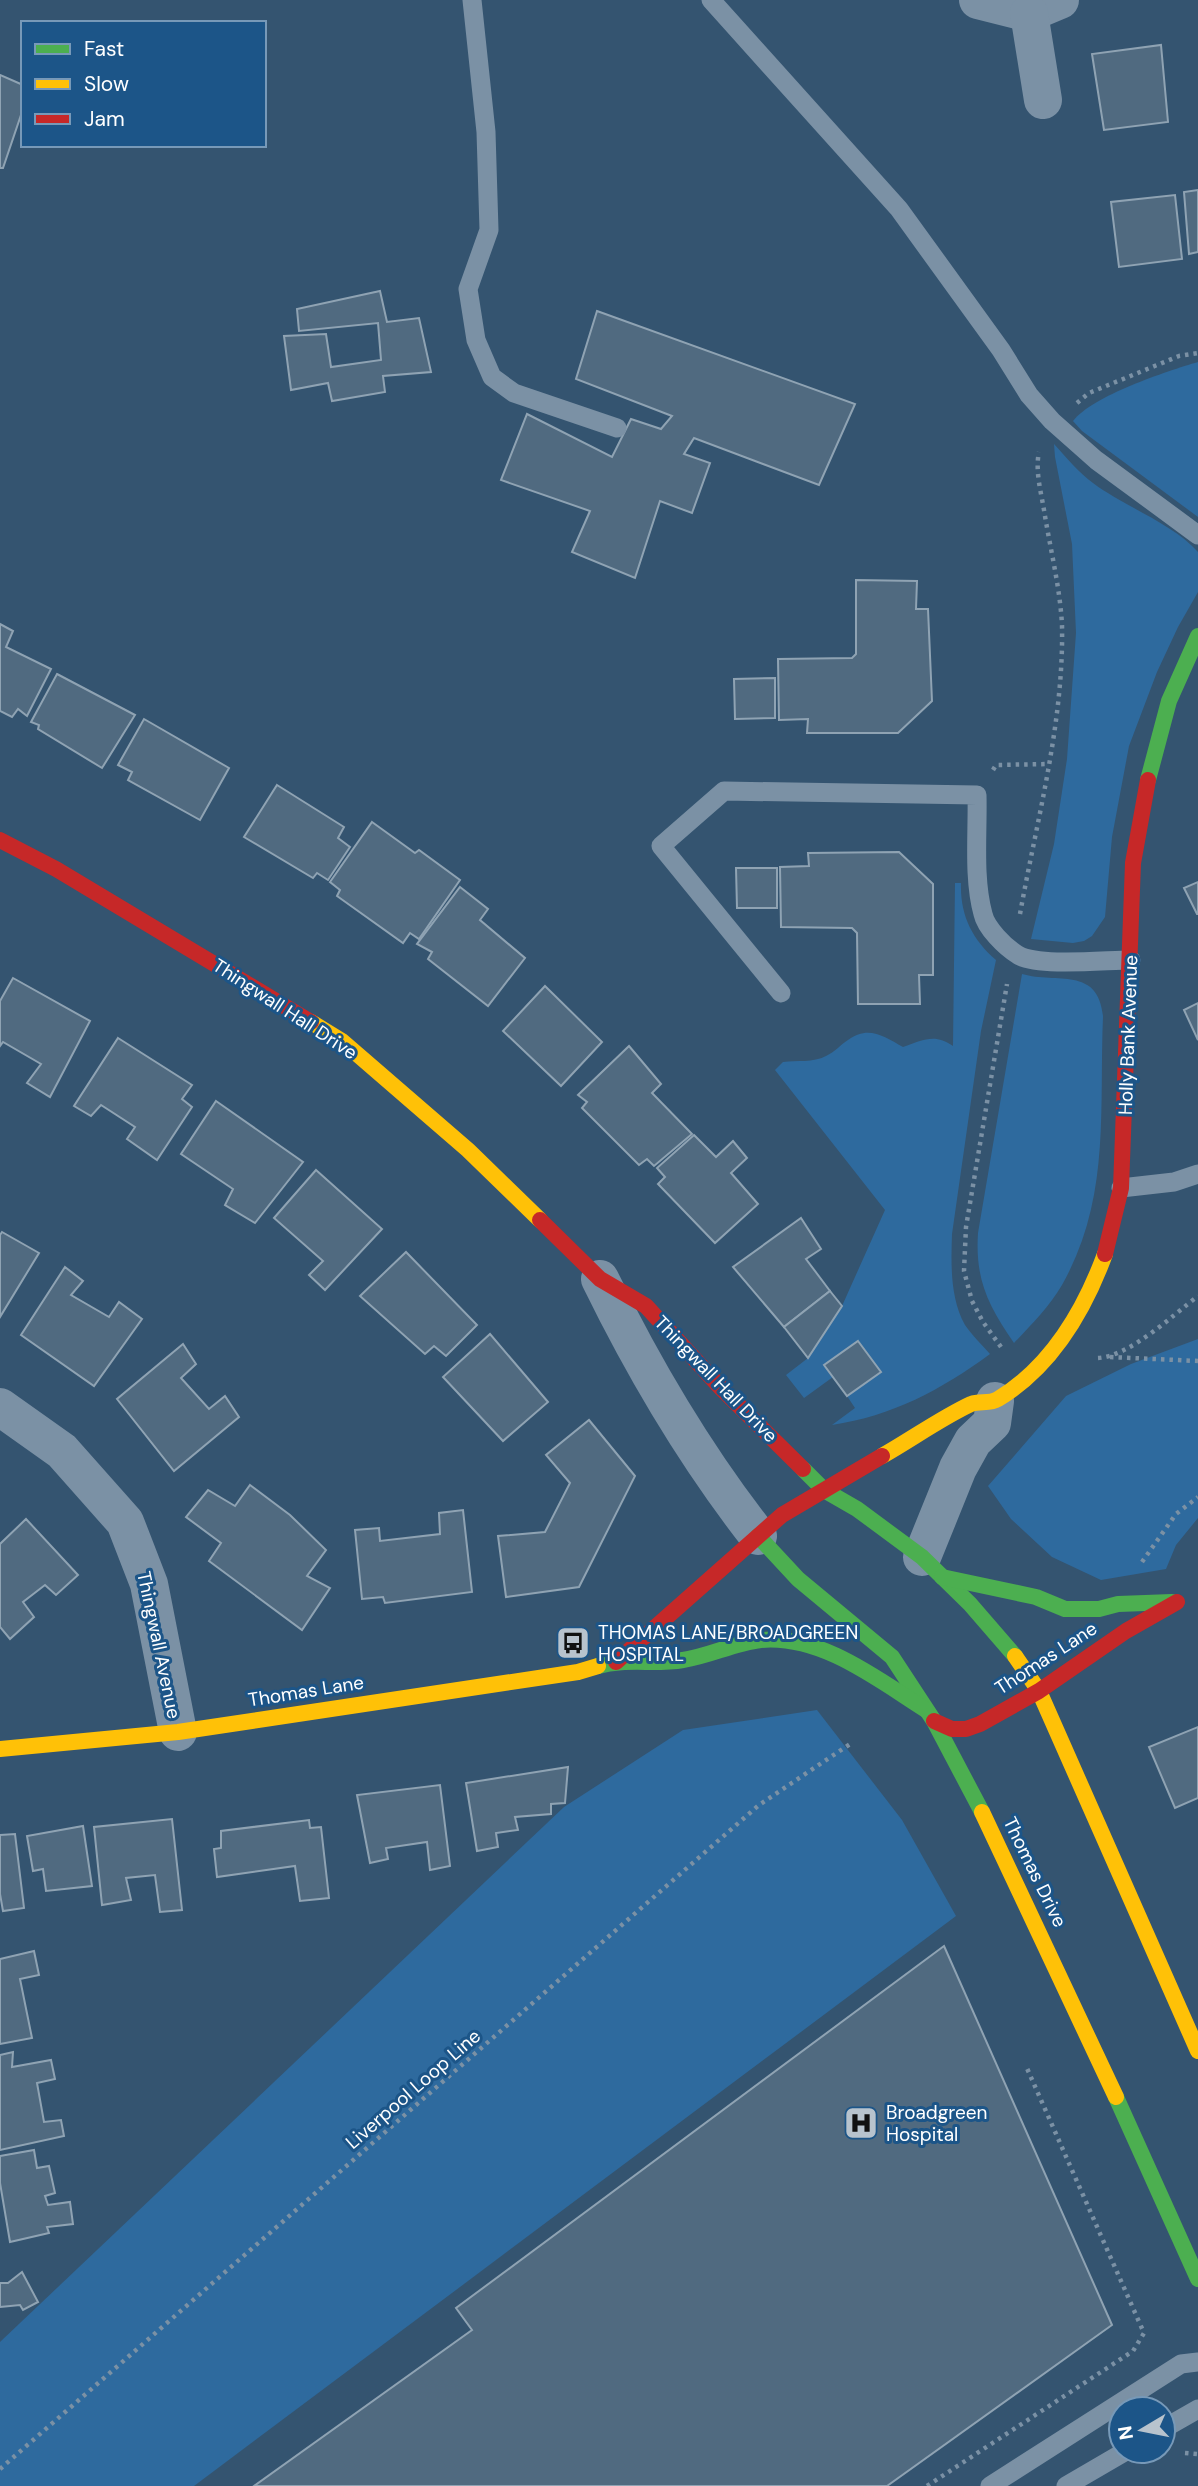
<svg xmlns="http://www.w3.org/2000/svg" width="1198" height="2486" font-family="'DM Sans',sans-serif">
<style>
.green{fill:#2e6a9e}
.building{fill:#506a80;stroke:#8fa3b3;stroke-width:2}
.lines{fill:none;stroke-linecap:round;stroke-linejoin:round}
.path{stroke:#7b91a5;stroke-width:4.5;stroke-dasharray:3.5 5;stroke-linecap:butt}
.lane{stroke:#7b91a5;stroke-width:19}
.street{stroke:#7b91a5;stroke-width:38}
.fast{stroke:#4caf50;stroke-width:16}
.slow{stroke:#ffc107;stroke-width:16}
.jam{stroke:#c62828;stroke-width:16}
.labels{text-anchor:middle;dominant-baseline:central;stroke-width:6;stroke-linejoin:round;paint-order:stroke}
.street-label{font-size:19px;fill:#fff;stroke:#1c5588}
.poi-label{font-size:19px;fill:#fff;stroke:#1c5588;text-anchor:start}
</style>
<rect width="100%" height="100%" fill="#345470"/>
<g class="green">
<path d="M1198 362V517L1082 431 1073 421C1092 396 1167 371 1198 362Z"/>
<path d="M1054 444C1066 457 1079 473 1093 483 1125 507 1172 523 1198 552V592L1178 627 1157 672 1129 746 1112 837 1105 917 1092 936 1084 941 1073 943 1031 939 1054 844 1067 759 1076 633 1072 544 1055 457Z"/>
<path d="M955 883H961C960 915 972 939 996 960L981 1031 952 1234C951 1264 950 1298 965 1325 972 1335 982 1345 990 1354 941 1390 892 1416 832 1425L855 1408 847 1396 880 1372 825 1365 833 1377 804 1398 786 1375 808 1358 842 1306 885 1210 775 1070 783 1062C797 1060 813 1063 826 1056 835 1052 840 1045 848 1040 868 1025 884 1036 903 1047 923 1040 935 1033 953 1046Z"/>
<path d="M1022 974C1057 984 1098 966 1103 1016 1099 1111 1111 1198 1062 1285 1049 1307 1031 1325 1014 1343 988 1305 975 1280 978 1233Z"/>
<polygon points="1198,1339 1198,1518 1176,1545 1166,1569 1101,1580 1052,1557 1011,1519 988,1486 1066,1396 1131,1364"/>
<polygon points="817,1710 902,1820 956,1916 194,2486 0,2486 0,2342 564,1807 683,1730"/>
</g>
<g class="building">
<polygon points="1161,45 1168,122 1104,130 1092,54"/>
<polygon points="0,75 23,85 23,109 3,168 0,168"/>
<polygon points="1198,190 1198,252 1189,254 1184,192"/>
<polygon points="1175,195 1182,259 1119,267 1111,202"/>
<polygon points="380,291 387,322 419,318 431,372 383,376 385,392 332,401 328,383 291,390 284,336 326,334 331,367 381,360 378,323 299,331 297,309"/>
<polygon points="597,311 855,404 819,485 694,438 684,454 710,463 692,513 660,501 635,578 572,552 590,511 501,480 527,414 612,457 631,419 661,429 672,416 576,379"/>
<polygon points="856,580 917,581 916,609 928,609 932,701 898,733 807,733 808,719 779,720 778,659 852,658 856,654"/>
<polygon points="0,624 13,631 6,647 51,669 27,716 18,709 12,717 0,711"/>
<polygon points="57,674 135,715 102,768 38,729 39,725 31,722"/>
<polygon points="775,678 775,718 735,719 734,679"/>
<polygon points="144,719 229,768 200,820 128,780 132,772 118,765"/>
<polygon points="277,785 344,827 338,838 350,847 328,880 317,873 313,878 244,837"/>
<polygon points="372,822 415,853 419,850 460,880 419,939 410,933 403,943 337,896 340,890 330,882"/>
<polygon points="899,852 933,884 933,975 919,975 920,1004 858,1004 857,933 852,928 781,927 780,867 809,866 808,853"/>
<polygon points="736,868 777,868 777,908 737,908"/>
<polygon points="1198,882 1198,914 1197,914 1184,888"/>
<polygon points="460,887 488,909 480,920 525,958 488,1006 428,959 432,952 417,944"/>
<polygon points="13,978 90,1021 50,1097 27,1083 41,1064 3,1042 0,1046 0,1001"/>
<polygon points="545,986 602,1042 561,1086 503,1031"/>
<polygon points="1198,1003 1198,1040 1184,1010"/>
<polygon points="118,1038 192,1085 182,1099 192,1107 157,1160 127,1139 135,1127 101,1105 91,1116 74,1106"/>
<polygon points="629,1046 661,1084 652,1093 692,1134 654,1166 647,1159 639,1165 582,1108 587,1102 578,1095"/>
<polygon points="216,1101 303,1162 255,1223 225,1205 233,1189 181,1154"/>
<polygon points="694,1135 716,1157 733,1141 747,1158 731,1173 758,1204 715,1243 658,1184 665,1177 657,1168"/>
<polygon points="316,1170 382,1229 325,1290 309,1275 323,1261 274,1218"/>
<polygon points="801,1218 821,1249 806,1259 830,1291 784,1327 733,1267"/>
<polygon points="2,1232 39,1253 0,1317 0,1235"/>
<polygon points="406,1252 477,1325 446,1356 434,1346 425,1354 360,1296"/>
<polygon points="65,1267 83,1281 71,1295 109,1317 119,1302 142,1319 94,1386 21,1335"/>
<polygon points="830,1291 842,1306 808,1358 784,1327"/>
<polygon points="490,1334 548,1402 503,1441 443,1377"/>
<polygon points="858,1341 881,1372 847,1396 824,1365"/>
<polygon points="183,1344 196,1364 181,1378 209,1409 225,1396 239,1417 174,1471 117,1399"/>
<polygon points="589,1420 635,1476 579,1587 506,1597 498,1536 545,1532 570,1483 546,1455"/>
<polygon points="250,1485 290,1515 326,1550 307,1576 330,1588 302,1630 209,1561 221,1543 186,1517 208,1490 235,1506"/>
<polygon points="463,1510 472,1592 385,1603 383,1597 362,1599 355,1530 379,1528 380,1541 440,1534 439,1513"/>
<polygon points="26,1519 78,1575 56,1595 45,1585 23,1602 34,1617 10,1639 0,1627 0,1544"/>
<polygon points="1198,1727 1198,1798 1175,1808 1149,1747"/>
<polygon points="568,1767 565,1803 551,1804 551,1814 515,1817 518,1830 496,1833 498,1847 477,1851 466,1783"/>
<polygon points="440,1785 450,1866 430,1870 427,1842 386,1848 388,1859 370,1863 357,1795"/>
<polygon points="172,1819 182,1910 160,1912 155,1875 126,1878 131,1900 102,1905 94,1827"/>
<polygon points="309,1820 310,1828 321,1827 329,1898 300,1901 295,1866 217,1877 214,1849 221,1848 221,1831"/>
<polygon points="83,1826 92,1886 46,1891 43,1869 33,1871 27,1836"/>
<polygon points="15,1834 24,1908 3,1911 0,1894 0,1835"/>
<polygon points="944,1946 1112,2325 887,2486 254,2486 472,2330 456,2308"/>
<polygon points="34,1951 39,1975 20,1979 32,2038 0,2044 0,1959"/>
<polygon points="13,2052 12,2067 51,2060 55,2079 37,2083 44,2122 61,2120 64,2136 0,2150 0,2055"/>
<polygon points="34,2150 37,2168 49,2166 55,2193 45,2196 48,2205 70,2202 73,2224 47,2227 49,2233 10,2242 0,2183 0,2156"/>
<polygon points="22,2272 38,2302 23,2310 20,2305 0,2307 0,2283 8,2283"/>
</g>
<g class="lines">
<g class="path">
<polyline points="1077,403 1089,393 1179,356 1198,353"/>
<polyline points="993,770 996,765 1048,764"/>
<path d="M1020 914C1037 819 1064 722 1062 625 1060 587 1050 548 1044 510 1041 492 1035 471 1039 452"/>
<polyline points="1001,1347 983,1322 972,1301 964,1271 966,1227 1007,984"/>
<polyline points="1110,1357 1198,1361"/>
<path d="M1098 1358C1130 1356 1172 1316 1198 1296"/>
<polyline points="1142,1562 1176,1514 1198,1497"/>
<polyline points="1185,2453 1197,2454 1198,2456"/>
<polyline points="0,2469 759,1805 853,1742"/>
<polyline points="927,2486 1133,2351 1144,2333 1026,2066"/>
</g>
<g class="lane">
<polyline points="472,0 486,132 489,230 468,289 476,340 492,377 514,393 617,428"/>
<polyline points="711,0 899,209 1001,350 1029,395 1052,421 1096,460 1198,535"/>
<path d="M781 993 661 846 724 791 977 795C978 832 973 878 983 914 986 928 1005 947 1018 955 1039 967 1105 960 1131 960"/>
<polyline points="1121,1188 1174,1182 1198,1174"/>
<polyline points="1163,2429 1198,2409"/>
<polyline points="990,2486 1181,2364 1198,2362"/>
<polyline points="1066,2486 1126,2451"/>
</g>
<g class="street">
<polyline points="978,0 1029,13 1060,0"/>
<polyline points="1029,13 1043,100"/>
<path d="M600 1279C644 1369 696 1457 758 1536"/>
<polyline points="0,1407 62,1451 125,1522 149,1584 178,1732"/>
<polyline points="922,1557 958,1468 973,1441 992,1423 995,1401"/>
</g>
<g class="fast">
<polyline points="1148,780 1169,701 1198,636"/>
<polyline points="803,1469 824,1490 857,1509 922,1557 970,1604 1015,1656"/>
<polyline points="758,1536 798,1579 892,1657 934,1721 982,1812"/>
<polyline points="942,1577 1036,1597 1065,1609 1099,1609 1118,1604 1172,1602"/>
<path d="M598 1666C626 1658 655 1665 683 1660 710 1656 734 1643 761 1640 822 1635 877 1679 926 1710"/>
<polyline points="1116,2097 1198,2279"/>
</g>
<g class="slow">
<polyline points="311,1022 342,1041 468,1150 540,1220"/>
<path d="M882 1456C912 1439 941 1418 971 1404 980 1401 990 1404 998 1399 1051 1367 1084 1311 1105 1254"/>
<polyline points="1015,1656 1039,1691 1198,2051"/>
<polyline points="0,1749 178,1732 578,1672 598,1666"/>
<polyline points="982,1812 1116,2097"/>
</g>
<g class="jam">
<polyline points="0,840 56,869 311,1022"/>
<polyline points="540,1220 600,1279 646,1306 721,1388 803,1469"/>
<polyline points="1105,1254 1121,1188 1133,863 1148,780"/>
<polyline points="616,1662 782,1515 882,1456"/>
<polyline points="934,1721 952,1729 966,1729 980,1724 1039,1691 1126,1631 1177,1602"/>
</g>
</g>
<defs>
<symbol id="bus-square" viewBox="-11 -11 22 22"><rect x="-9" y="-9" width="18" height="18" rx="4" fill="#b8c3cd" stroke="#1c5588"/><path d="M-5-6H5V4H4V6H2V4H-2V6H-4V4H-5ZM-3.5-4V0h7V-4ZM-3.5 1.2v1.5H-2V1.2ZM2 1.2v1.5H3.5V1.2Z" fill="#111"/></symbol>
<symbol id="hospital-square" viewBox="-11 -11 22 22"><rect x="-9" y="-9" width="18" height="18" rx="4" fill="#b8c3cd" stroke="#1c5588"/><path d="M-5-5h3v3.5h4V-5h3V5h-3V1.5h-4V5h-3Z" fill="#111"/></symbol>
</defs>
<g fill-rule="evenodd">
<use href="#bus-square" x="554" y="1624" width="38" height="38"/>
<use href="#hospital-square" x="842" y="2104" width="38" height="38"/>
</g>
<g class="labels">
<g class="street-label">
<text transform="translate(285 1009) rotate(33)">Thingwall Hall Drive</text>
<text transform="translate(1128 1035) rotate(-88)">Holly Bank Avenue</text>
<text transform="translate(716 1379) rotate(46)">Thingwall Hall Drive</text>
<text transform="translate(159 1645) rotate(78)">Thingwall Avenue</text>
<text transform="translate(1046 1658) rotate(-33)">Thomas Lane</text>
<text transform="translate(306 1691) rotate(-9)">Thomas Lane</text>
<text transform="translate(1035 1872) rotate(64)">Thomas Drive</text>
<text transform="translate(413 2089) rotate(-41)">Liverpool Loop Line</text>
</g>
<g class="poi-label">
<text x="598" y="1632">THOMAS LANE/BROADGREEN<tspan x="598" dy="22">HOSPITAL</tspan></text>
<text x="886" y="2112">Broadgreen<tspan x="886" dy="22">Hospital</tspan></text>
</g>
</g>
<rect x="21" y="21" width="245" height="126" fill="#1c5588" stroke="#7799b8" stroke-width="2"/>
<rect x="35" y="44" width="35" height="10" fill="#4caf50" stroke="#7799b8" stroke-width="2"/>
<text x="84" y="56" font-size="21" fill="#ffffff">Fast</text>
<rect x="35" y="79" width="35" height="10" fill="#ffc107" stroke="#7799b8" stroke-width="2"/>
<text x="84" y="91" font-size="21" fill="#ffffff">Slow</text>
<rect x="35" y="114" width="35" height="10" fill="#c62828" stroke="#7799b8" stroke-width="2"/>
<text x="84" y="126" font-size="21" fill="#ffffff">Jam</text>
<g transform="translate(1142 2430) rotate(260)"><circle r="33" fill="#1c5588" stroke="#7799b8" stroke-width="2"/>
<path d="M0-5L12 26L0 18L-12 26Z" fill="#b8c3cd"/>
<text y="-10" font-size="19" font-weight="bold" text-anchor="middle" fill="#ffffff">N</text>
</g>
</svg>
